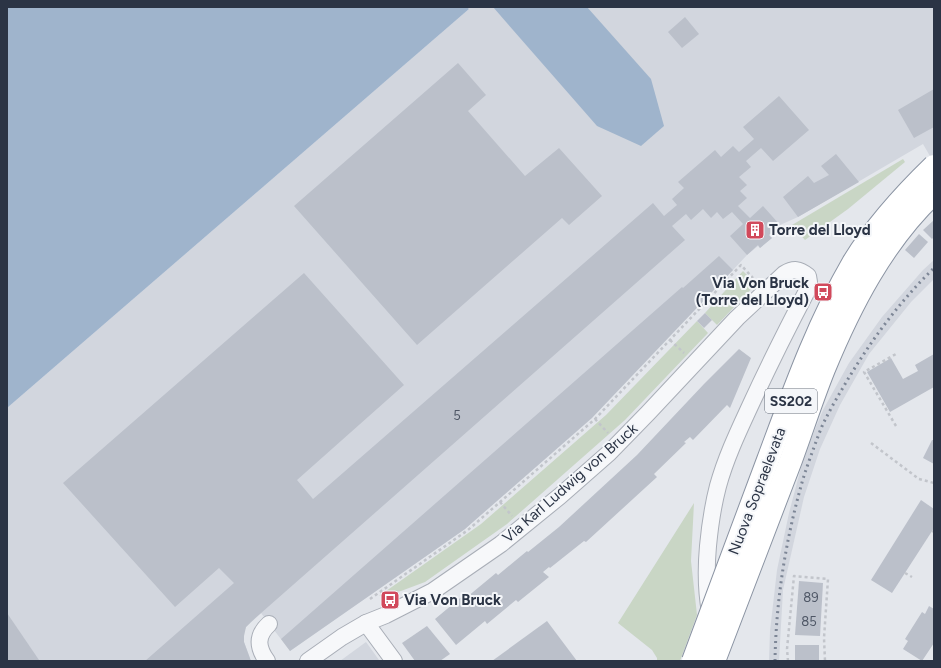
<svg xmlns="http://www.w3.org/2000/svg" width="941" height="668" font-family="Figtree,sans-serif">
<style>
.built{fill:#d2d6de}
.green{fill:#c9d6c5}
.water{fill:#9fb4cc}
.building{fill:#bbc0ca}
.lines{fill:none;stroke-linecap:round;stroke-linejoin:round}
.minor-casing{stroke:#a9aeb7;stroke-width:18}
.path{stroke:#c2c5cb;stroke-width:2.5;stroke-dasharray:3 3;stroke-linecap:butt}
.minor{stroke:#f7f8fa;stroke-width:16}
.rail{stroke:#7d8696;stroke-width:3;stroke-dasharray:2 4;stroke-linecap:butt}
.highway-bridge-casing{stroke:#8b94a3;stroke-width:24;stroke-linecap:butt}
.highway-bridge{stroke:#fff;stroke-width:22}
.labels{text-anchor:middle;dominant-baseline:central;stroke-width:4;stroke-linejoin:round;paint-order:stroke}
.number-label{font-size:13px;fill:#4f5766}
.shield{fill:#f4f6f9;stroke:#676e7b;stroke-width:1}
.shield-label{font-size:14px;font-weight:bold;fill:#2b3445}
.poi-label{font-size:15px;font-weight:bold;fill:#2b3445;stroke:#f4f6f9;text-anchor:start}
.street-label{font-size:15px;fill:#2b3445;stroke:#f4f6f9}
</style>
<rect width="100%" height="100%" fill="#e4e7ec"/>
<g class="built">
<polygon points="467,7 934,7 934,163 923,144 798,217 780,225 769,235 772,238 760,248 758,246 747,255 733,270 465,529 290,651 261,613 246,627 244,632 244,642 251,661 7,661 7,408 469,9"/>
<polygon points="934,260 934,279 911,302 869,354 840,405 820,449 804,497 783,590 779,661 769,661 770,631 777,570 789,513 804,456 823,410 849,363 882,317 923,270"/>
<polygon points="366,642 379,660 378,661 340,661"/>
</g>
<g class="green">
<polygon points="903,159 905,162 848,209 805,240 792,225"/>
<polygon points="743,271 756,284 717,325 705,313"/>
<polygon points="697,321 708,333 625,420 507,524 425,582 401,591 379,596 481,524 606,415"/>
<polygon points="694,503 691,561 697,615 680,661 657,661 657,658 652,650 618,623"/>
</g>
<g class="water">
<polygon points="7,7 467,7 469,9 7,408"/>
<polygon points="493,7 587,7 651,79 664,126 641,146 597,126"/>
</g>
<g class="building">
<polygon points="685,17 699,34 682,48 668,32"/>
<polygon points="458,63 486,95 468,111 525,176 559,148 602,196 569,225 562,218 417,345 294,206"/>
<polygon points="934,89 934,127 914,138 898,110"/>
<polygon points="779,96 809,130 773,161 761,148 746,161 751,167 739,177 747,185 740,191 747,198 738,206 750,218 763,206 780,225 769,235 772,238 760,248 758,245 747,255 730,236 743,224 732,212 723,219 717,212 711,218 703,209 691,220 686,214 672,226 685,240 251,622 246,627 244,636 244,642 251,661 145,661 234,583 219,568 175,607 63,483 304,273 404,385 297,480 313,499 653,203 664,216 677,205 672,199 684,188 678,182 715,150 721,157 733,146 739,152 754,139 743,127"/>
<polygon points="836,154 859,182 798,217 783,197 808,176 814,183 829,175 821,166"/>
<polygon points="934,220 934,237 932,239 923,230"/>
<polygon points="919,234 928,242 914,258 905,250"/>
<polygon points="719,256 733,270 592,418 465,529 290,651 281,639 682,287 683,288"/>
<polygon points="705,313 712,320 704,328 697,321"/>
<polygon points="739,349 751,358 730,408 727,405 693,440 690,437 684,442 686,443 654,474 657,477 586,542 584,541 550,568 549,567 543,572 549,577 518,602 516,600 487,624 485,621 456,645 435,619 465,594 467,597 496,573 498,575 527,551 528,552 559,527 637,455 704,384"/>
<polygon points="934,354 934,387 890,412 867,372 891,358 903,379 918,371 915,365"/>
<polygon points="932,440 934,440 934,464 923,458"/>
<polygon points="921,500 934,509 934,528 892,593 871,580"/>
<polygon points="799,581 823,583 820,636 795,635"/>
<polygon points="929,606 934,609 934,643 922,661 903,649 908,641 905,639 922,612 925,614"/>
<polygon points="7,613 39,660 37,661 7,661"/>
<polygon points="547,621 577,661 492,661"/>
<polygon points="427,626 450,654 440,661 415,661 402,643"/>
<rect x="795" y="645" width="24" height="16"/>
</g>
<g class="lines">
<defs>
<g id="minor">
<polyline points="366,623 394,661"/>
<path d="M267 661C257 647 256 636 269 624"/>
<path d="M308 661 342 637 366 623 386 615 433 591 501 544 560 496 609 453 648 413 737 318 784 274C794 268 799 269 808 276L809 282 808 289C788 327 769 365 751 404 739 430 726 457 718 486 713 505 710 525 708 546 706 568 706 590 710 612"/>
</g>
</defs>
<use href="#minor" class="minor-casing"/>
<g class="path">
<polyline points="670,340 684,353"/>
<polyline points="595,419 608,433"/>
<polyline points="896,426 864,372 896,354"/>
<polyline points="871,443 919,479 934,483"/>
<polyline points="500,502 512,516"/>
<polyline points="932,531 934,532"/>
<polyline points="905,573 912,577"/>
<polyline points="370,599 468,530 595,419 741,265 753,278"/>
<polyline points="788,661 787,649 794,576 828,579 824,638 825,661"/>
<polyline points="887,661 887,660"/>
</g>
<use href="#minor" class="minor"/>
<path class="rail" d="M775 661C776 599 786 538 803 479 807 466 812 453 817 439 819 434 821 428 824 422 829 412 835 401 841 391 867 346 897 304 934 268"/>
<defs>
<g id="highway-bridge">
<path d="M693 661C718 594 743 527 768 460 793 393 817 325 853 263 875 227 904 195 934 166"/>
<path d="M714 661C740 594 766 527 791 460 802 430 812 399 824 369 850 306 883 241 934 193"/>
</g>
</defs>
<use href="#highway-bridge" class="highway-bridge-casing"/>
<use href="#highway-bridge" class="highway-bridge"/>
</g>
<defs>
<symbol id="building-square" viewBox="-11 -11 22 22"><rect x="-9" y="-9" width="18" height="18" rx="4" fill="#d1495b" stroke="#f4f6f9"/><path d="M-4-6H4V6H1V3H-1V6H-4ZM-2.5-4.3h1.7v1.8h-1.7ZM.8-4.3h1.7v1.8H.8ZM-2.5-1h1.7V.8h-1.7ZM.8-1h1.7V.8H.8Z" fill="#fff"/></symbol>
<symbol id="bus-square" viewBox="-11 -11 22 22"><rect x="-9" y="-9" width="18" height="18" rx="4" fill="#d1495b" stroke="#f4f6f9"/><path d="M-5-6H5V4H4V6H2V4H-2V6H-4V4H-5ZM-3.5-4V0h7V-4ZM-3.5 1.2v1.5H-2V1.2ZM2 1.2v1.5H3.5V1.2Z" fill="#fff"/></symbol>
</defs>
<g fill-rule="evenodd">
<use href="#building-square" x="744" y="219" width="22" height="22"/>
<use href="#bus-square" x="812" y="281" width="22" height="22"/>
<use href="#bus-square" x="379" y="589" width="22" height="22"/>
</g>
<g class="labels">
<g class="number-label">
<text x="457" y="415">5</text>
<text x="811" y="597">89</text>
<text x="809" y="621">85</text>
</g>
<rect class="shield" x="765" y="389" width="52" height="24" rx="3"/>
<g class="shield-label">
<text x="791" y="401">SS202</text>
</g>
<g class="poi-label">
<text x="769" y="230">Torre del Lloyd</text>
<text x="809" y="283" text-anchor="end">Via Von Bruck<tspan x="809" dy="17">(Torre del Lloyd)</tspan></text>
<text x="404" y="600">Via Von Bruck</text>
</g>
<g class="street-label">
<text transform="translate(570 483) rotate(-41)">Via Karl Ludwig von Bruck</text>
<text transform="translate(757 491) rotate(-69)">Nuova Sopraelevata</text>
</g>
</g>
<rect width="941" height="668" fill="none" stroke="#2b3445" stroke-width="16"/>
</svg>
